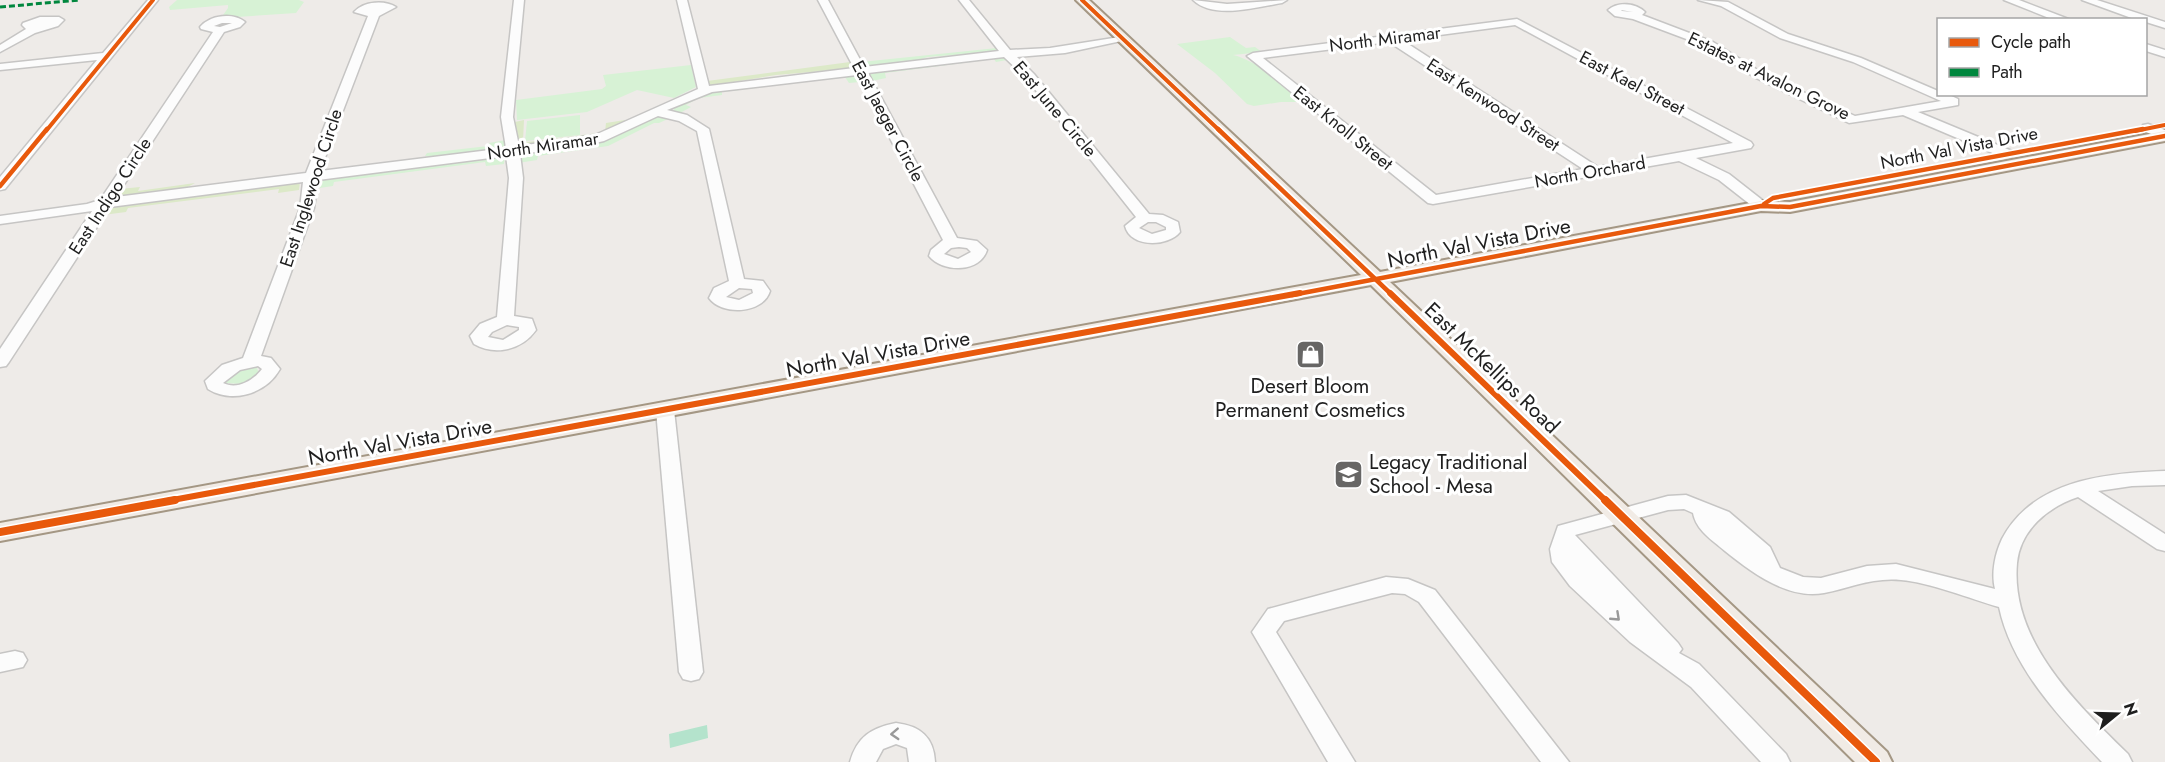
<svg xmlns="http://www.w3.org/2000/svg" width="2165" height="762" font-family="Jost,sans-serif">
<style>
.grass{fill:#dce9c8}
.park{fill:#d7f2d5}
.pitch{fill:#b4e3cc}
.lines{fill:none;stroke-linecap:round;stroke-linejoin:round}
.minor-casing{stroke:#c6c5c4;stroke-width:3}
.major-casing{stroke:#a49784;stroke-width:4}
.minor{fill:#fcfcfc;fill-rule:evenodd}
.major{fill:#f1ebe5;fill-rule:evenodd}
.quiet{stroke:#00873e;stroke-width:3;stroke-dasharray:6 3;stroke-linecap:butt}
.cycleway-far3-casing{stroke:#fff;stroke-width:6}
.cycleway-far2-casing{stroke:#fff;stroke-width:8}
.cycleway-far1-casing{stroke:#fff;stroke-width:10}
.cycleway-casing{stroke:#fff;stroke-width:11}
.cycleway-far3{stroke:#e8590c;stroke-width:4}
.cycleway-far2{stroke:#e8590c;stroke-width:4.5}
.cycleway-far1{stroke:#e8590c;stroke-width:6}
.cycleway{stroke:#e8590c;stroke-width:8}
.oneway{stroke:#999}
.labels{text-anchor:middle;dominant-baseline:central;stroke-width:6;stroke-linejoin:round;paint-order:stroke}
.far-street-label{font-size:18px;fill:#1f1f1f;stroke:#fff}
.street-label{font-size:21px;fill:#1f1f1f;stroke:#fff}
.poi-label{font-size:21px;fill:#1f1f1f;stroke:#fff}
</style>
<rect width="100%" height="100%" fill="#eeebe8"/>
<g class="grass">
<polygon points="850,62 852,67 847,69 776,75 716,85 708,85 707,81"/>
<polygon points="524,120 523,141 528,142 605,132 606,123 625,120 629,122 602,135 520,146 515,122"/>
<polygon points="300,182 299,190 278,193 279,189 128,208 126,212 103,215 109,207"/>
<polygon points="195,183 184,189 124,197 116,195 120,189 140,187 138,191"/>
</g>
<g class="park">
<polygon points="177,0 299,0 304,2 296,13 221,18 228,8 228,5 170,10 169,7"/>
<path d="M1230 37 1246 48 1255 47 1262 52 1233 55C1242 57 1248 61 1257 65L1303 102H1281L1254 106 1247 104 1215 73 1177 44Z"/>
<polygon points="997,48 998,50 994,52 928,57 911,62 864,66 861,62"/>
<polygon points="1004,57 1007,60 996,62 994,59 885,73 886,78 872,81 868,74"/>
<polygon points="691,65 696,87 674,98 637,90 587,112 517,120 516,100 602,89 606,86 603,75"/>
<polygon points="857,75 860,82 849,83 845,77 722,92 722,95 699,98 686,105 691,107 678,114 673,111 675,107 708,92"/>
<polygon points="580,115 580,135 525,141 527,121"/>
<polygon points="662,116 670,118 659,123 654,123 608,146 538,156 537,160 518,163 518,156 521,153 609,138 654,117"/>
<polygon points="506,140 505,146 496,149 437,157 425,156 427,153 488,146 489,143"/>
<polygon points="502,155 505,157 504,164 486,166 485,162 334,182 333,186 313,189 317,180"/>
<polygon points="247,365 257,368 259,374 242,384 224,383 223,381"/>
</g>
<polygon class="pitch" points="707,725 708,738 670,748 669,734"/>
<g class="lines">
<defs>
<g id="minor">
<polygon points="148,0 158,0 5,189 0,190 0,177 97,60 0,70 0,64 103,53"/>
<path d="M514 0H524L513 117 519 146 595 135 698 89 677 0H687L709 86 854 68 818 0H828L864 67 999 51 959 0H969L1010 50 1050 48 1126 36V40L1065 53 1017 57 1034 74 1149 214 1163 215 1178 222 1180 232C1168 247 1130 248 1125 226L1136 217 1026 78 1004 57 868 73 957 238 977 241 987 250C980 273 943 273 929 256L931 250 943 240 857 75 712 92 667 110 687 115 709 129 744 279 763 281 770 291C763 314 722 316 709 298L714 288 729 281 697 131 679 121 658 116 604 141 582 146 520 154 523 178 514 316 532 319 536 330C522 350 495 356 474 344L470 336 480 324 497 317 509 178 506 156 318 180 314 208 261 356 271 358 280 369C266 394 232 404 208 389L205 381 222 365 243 358 300 208 303 182 110 207 9 362 6 366 0 367V349L92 211 0 224V216L87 204 100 200 213 32 201 29 200 27C210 15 233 12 245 22L240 27 224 32 116 197 306 173 368 16 354 12C364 1 385 0 396 7L379 16 320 171 506 148 501 117ZM222 23H232L220 27 214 26ZM1148 222H1156L1166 227V230L1152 234 1139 228ZM959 247 967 248 971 252 958 259 944 254 951 248ZM739 288 752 289 753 293 739 300 726 297ZM507 325 519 327V330L503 340 488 337 492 332ZM258 366 262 369C253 381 237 390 223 383L240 370Z"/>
<path d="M1193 0 1227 4 1287 0 1282 3C1256 7 1214 20 1193 0Z"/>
<path d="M1698 0 1728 2 1788 34 1861 58 1938 91V94H1947L1958 99V105L1918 112 2012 151 2014 154 2012 157H2002L1903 115 1849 123 1756 78 1705 46 1633 19 1615 16 1608 10C1618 1 1636 3 1645 12L1642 15 1713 42 1764 74 1855 116 1941 101 1853 62 1780 38 1721 6ZM1621 10 1633 12 1622 11Z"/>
<polygon points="2004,0 2019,0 2071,20 2054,20"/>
<polygon points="2082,0 2097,0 2165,22 2165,28 2146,22 2146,20 2137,20"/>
<polygon points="59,17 64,20 58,26 35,33 0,52 0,45 26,29 22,25 23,23 40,17"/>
<path d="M1517 19 1751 142 1753 145 1751 148 1696 158 1729 174 1766 203 1768 206 1766 209H1756L1719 180 1679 161 1433 204 1428 203 1247 56 1253 53ZM1515 25 1733 143 1598 167 1402 40ZM1389 42 1583 169 1436 195 1263 58Z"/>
<polygon points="2146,44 2165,50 2165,57 2146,51"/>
<polygon points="2148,124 2165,130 2165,139 2143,131 2142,128 2143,125"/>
<polygon points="665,404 672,406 674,410 703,672 699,679 691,681 683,679 679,672 656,410 658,406"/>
<path d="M2165 471V485L2132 486 2098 491 2165 534V551L2157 549 2078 497C2048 507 2020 530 2017 563 2010 641 2077 704 2128 754L2132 762H2102C2060 718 2012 668 1999 607 1971 599 1928 582 1901 580 1873 577 1850 588 1824 593 1788 600 1751 572 1725 551 1712 540 1696 530 1693 513L1684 509 1668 510 1575 535 1678 643 1682 649 1679 653 1699 664 1786 754 1790 762H1761L1691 687 1630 642 1570 586 1552 562 1550 549 1558 526 1668 496 1686 495 1729 512 1770 547 1780 568 1803 577 1821 578 1867 566 1896 564 1995 589C1991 573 1995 554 2002 539 2033 480 2105 473 2165 471Z"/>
<polygon points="1386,577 1408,579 1435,590 1569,762 1541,762 1419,602 1405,594 1392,593 1284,621 1276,632 1355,762 1328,762 1252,632 1268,609"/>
<polygon points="15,651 23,653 27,660 23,667 0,672 0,654"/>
<path d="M896 723C920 726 934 737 935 762H909L907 748 896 744 883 749 876 762H850C857 737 871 728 896 723Z"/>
</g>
<polygon id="major" points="1076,0 1089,0 1380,272 1761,201 1790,202 2165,131 2165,141 1790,212 1761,211 1390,282 1887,752 1892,762 1855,762 1371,285 0,541 0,523 1361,275"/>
</defs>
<use href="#minor" class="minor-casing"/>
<use href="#major" class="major-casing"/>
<use href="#minor" class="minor"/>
<use href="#major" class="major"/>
<polyline class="quiet" points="0,7 80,0"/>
<defs>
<g id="cycleway-far3">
<polyline points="1082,0 1220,131"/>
<polyline points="46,131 153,0"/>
<polyline points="2135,131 2165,125"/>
</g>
<g id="cycleway-far2">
<polyline points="1218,129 1392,295"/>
<polyline points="0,186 47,129"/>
<polyline points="1764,204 1773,198 2143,129"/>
<polyline points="1292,295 1761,206 1790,207 2165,136"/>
</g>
<g id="cycleway-far1">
<polyline points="1390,293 1606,501"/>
<polyline points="167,501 1300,293"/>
</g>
<g id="cycleway">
<polyline points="1605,500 1876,762"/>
<polyline points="0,532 175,500"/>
</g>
</defs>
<use href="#cycleway-far3" class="cycleway-far3-casing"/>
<use href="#cycleway-far2" class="cycleway-far2-casing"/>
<use href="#cycleway-far1" class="cycleway-far1-casing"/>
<use href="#cycleway" class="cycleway-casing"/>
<use href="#cycleway-far3" class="cycleway-far3"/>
<use href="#cycleway-far2" class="cycleway-far2"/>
<use href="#cycleway-far1" class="cycleway-far1"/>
<use href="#cycleway" class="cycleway"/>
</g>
<defs><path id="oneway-chevron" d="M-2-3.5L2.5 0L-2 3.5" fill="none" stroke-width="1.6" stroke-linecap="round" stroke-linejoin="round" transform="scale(1.5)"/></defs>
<g class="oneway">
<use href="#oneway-chevron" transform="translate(1616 617) rotate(43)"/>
<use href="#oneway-chevron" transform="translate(895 734) rotate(177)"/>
</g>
<defs>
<symbol id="shop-square" viewBox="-11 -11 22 22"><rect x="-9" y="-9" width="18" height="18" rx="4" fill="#676665" stroke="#fff"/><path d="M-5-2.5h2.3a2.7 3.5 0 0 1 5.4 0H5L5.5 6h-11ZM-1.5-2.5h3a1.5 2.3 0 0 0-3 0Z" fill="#fff"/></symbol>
<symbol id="school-square" viewBox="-11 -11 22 22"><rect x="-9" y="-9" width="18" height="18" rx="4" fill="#676665" stroke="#fff"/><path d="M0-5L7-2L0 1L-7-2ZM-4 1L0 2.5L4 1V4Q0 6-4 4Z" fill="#fff"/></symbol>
</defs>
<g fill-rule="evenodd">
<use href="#shop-square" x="1294" y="338" width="33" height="33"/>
<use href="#school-square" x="1332" y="458" width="33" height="33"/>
</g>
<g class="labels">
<g class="far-street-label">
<text transform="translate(1385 39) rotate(-7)">North Miramar</text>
<text transform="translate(1769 76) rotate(26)">Estates at Avalon Grove</text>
<text transform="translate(1632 83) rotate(28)">East Kael Street</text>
<text transform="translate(1493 105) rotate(33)">East Kenwood Street</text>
<text transform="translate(1055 109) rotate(50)">East June Circle</text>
<text transform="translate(888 121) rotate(62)">East Jaeger Circle</text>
<text transform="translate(1343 128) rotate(39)">East Knoll Street</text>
<text transform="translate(543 146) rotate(-8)">North Miramar</text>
<text transform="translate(1959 148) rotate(-11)">North Val Vista Drive</text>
<text transform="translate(1590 172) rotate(-10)">North Orchard</text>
<text transform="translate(311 188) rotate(-72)">East Inglewood Circle</text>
<text transform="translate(110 196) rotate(-57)">East Indigo Circle</text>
</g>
<g class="street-label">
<text transform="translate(1479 243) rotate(-11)">North Val Vista Drive</text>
<text transform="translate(878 354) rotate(-10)">North Val Vista Drive</text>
<text transform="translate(1492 368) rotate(44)">East McKellips Road</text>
<text transform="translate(400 442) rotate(-10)">North Val Vista Drive</text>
</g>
<g class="poi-label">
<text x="1310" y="386">Desert Bloom<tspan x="1310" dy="24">Permanent Cosmetics</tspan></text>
<text x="1369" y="462" text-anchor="start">Legacy Traditional<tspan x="1369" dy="24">School - Mesa</tspan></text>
</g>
</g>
<rect x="1937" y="18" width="210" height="78" fill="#ffffff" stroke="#a5a5a5" stroke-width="1.5"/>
<rect x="1949" y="38" width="30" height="9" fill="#e8590c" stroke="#a5a5a5" stroke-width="1.5"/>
<text x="1991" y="48" font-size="18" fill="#1f1f1f">Cycle path</text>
<rect x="1949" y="68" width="30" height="9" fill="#00873e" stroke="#a5a5a5" stroke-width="1.5"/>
<text x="1991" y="78" font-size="18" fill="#1f1f1f">Path</text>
<g transform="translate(2117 714) rotate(71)" stroke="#ffffff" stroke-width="4.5" paint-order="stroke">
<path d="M0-4.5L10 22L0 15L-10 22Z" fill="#1f1f1f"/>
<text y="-9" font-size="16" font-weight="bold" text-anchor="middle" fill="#1f1f1f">N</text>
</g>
</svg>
